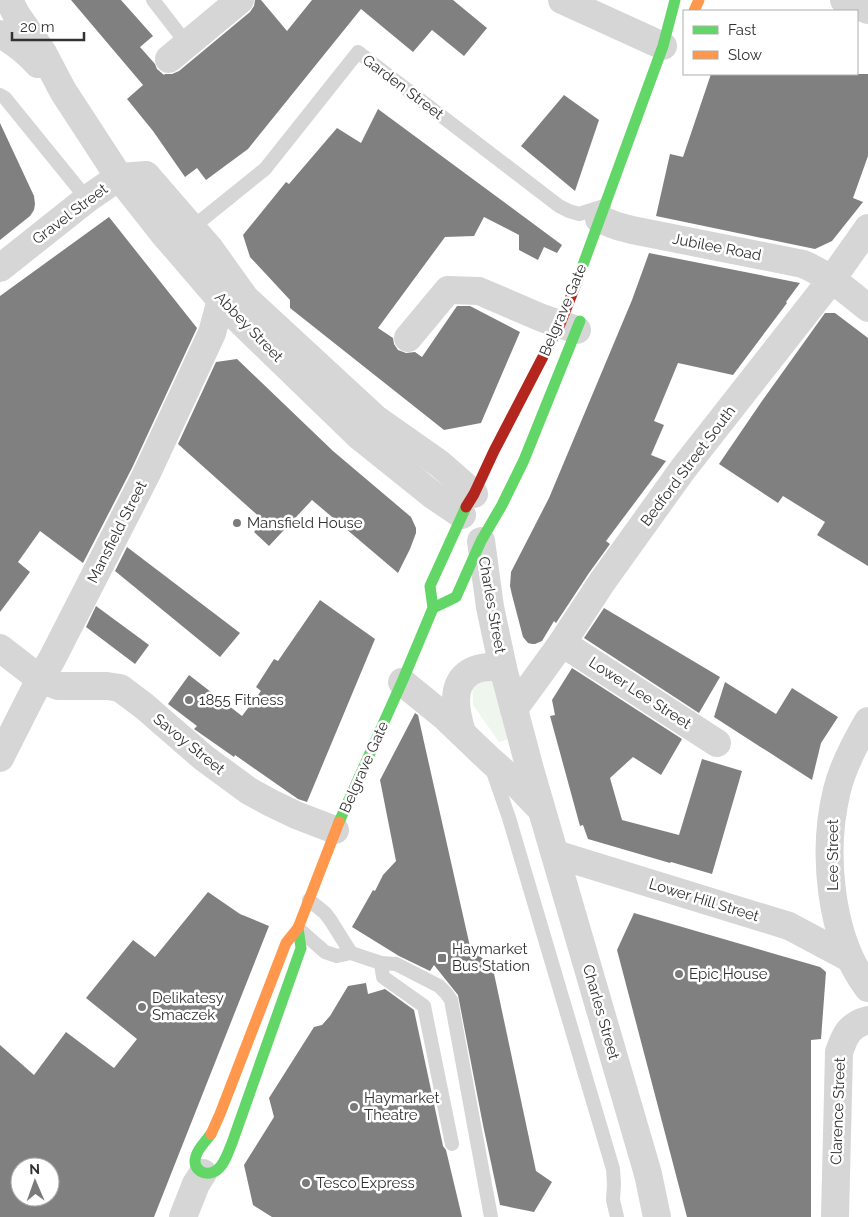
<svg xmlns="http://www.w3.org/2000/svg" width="868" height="1217" font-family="Raleway,sans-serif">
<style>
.green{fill:#eff6ed}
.building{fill:#808080;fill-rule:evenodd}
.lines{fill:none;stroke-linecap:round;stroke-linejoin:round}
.lane{stroke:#d6d6d6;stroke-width:14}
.street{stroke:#d6d6d6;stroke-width:28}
.fast{stroke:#63d668;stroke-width:11}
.slow{stroke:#ff974d;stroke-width:11}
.jam{stroke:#b3261e;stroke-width:11}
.poi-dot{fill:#7a7a7a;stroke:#fff;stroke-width:2}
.labels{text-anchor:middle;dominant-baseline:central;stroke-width:5;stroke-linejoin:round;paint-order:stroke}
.street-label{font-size:15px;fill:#323232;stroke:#fff}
.poi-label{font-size:15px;fill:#323232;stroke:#fff;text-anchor:start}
</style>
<rect width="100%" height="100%" fill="#fff"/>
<polygon class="green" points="503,668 521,735 499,742 473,705 472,671"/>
<g class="building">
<polygon points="71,0 121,0 153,36 140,47 155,64 157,69 164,75 165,74 172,74 179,71 250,12 254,6 255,0 261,0 287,31 312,0 453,0 487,28 464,56 432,30 413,52 361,9 248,149 206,180 197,168 185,177 153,131 127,99 143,85"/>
<polygon points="711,74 868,74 868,156 853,198 863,202 832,241 815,249 656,216 670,154 683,157"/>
<polygon points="564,95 599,120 575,191 521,146"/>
<polygon points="378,109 562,245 557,253 544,247 538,260 519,250 519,235 484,217 474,236 445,237 378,328 393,338 394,344 398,350 406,353 415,352 422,357 457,306 470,306 520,332 481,423 444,430 290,308 290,300 250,257 243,235 286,182 289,184 337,128 361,143"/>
<polygon points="0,123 34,196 35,204 34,210 30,216 0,240"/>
<polygon points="109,217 197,328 132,468 83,563 40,531 18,562 30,572 0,612 0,296"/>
<polygon points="649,253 800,283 786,302 787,303 733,375 678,363 654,421 664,425 651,455 666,461 606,541 610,544 589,573 556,623 554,621 542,641 535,644 532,644 528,643 523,637 512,595 510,586 511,572 549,498 632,300"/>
<polygon points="825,313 835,313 868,338 868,566 817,535 825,522 783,496 778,503 719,464 762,401"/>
<polygon points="237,359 333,451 411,517 416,528 416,533 410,549 398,573 312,500 269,546 254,532 264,521 178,444 216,362"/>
<polygon points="127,547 240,633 220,657 115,571"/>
<polygon points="320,600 375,639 307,802 298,799 235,755 234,757 194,729 197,726 168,704 189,675 242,716 261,691 256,687 274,659 278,661"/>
<polygon points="96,606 149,645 135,664 86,627"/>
<polygon points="604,608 720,677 699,713 584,638"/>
<polygon points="572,668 682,739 661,775 633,757 610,778 622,820 679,835 702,759 742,771 712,874 671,862 670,863 588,839 583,825 580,826 550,716 555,715 552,700"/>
<polygon points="725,682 776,714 792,688 838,717 821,743 812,780 714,717"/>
<polygon points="415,713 418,715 424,742 471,951 492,964 536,1171 552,1182 534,1212 500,1205 483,1125 458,995 434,965 430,971 399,956 352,927 373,890 375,891 383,875 396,861 380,780"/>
<path d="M208 892 240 914 269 926 154 1217H0V1045L34 1075 66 1032 114 1068 137 1039 86 998 133 940 155 957ZM20 1167H50V1197H20Z"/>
<polygon points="634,913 820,967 826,972 821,1039 811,1040 811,1217 687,1217 617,950"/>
<polygon points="366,983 368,994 385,989 414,1010 443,1146 446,1150 462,1217 272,1217 253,1205 244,1165 274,1117 269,1098 314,1027 322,1025 330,1016 348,986"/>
</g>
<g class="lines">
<g class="lane">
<polyline points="153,0 187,44"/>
<polyline points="0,95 5,98 87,199"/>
<polyline points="192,233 193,227 265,169 358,52 559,206 569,211 579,214 604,206"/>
<polyline points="492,769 509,818 613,1169 614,1184 613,1200 617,1217"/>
<polyline points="309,900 325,913 331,921 351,953"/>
<polyline points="300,930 325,952 337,956 351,953 381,963 396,964 439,986 446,993 451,1000 491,1217"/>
<polyline points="381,963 383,977 424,1006 452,1144"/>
</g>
<g class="street">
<polyline points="9,0 16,14 43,53 63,91 119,177 164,234 232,313 358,435 434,496 462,515"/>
<polyline points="562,0 663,46"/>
<polyline points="844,0 868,10"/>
<path d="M0 34C15 42 27 52 38 64"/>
<polyline points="169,59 240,0"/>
<path d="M599 219 617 226 632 230 803 264C829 275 846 290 868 308"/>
<polyline points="0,268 87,199 119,177 146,175 210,249 245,298 376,419 440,464 474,494"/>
<polyline points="408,338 448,290 479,291 542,318 577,330"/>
<polyline points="481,541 490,607 503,668 531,773 648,1174 657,1217"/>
<polyline points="562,643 717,743"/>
<polyline points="0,648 40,679 58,686 107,686 120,688 144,706 204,758 249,791 271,803 296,815 335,830"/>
<polyline points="402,682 445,717 490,760 516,783 538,806"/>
<polyline points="514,709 562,643 602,582 683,469 832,279 868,228"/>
<path d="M868 721C855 743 843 766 837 790 822 851 829 937 868 988"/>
<path d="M462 733C459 722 456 712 456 701 456 672 478 664 503 668"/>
<polyline points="0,758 40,679 52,659 146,475 212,333 221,300"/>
<polyline points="555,854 789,926 849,958"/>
<polyline points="183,1217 196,1184 203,1173"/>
<path d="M835 1217 839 1052C845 1035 849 1025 868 1020"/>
</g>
<g class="fast">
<polyline points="576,284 663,46 675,0"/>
<polyline points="433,608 456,597 481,541 502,505 524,460 580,321"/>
<polyline points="339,822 402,682 433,608 430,586 466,507"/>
<path d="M211 1134C206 1141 198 1148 196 1156 191 1170 206 1178 217 1170 225 1164 228 1152 232 1143L301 948 298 928"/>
</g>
<g class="slow">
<polyline points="694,11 699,0"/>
<polyline points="211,1134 220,1114 286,943 298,928 339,822"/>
</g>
<polyline class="jam" points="466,507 474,494 494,451 560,324 576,284"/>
</g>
<g class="poi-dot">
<circle cx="237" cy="523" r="5"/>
<circle cx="189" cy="700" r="5"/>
<rect x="437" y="953" width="10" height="10" rx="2.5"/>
<circle cx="679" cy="974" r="5"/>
<circle cx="142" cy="1007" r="5"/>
<circle cx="354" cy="1107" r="5"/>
<circle cx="306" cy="1183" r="5"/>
</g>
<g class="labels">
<g class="street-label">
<text transform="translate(403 87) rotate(37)">Garden Street</text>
<text transform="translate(70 214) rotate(-37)">Gravel Street</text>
<text transform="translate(717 247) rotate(11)">Jubilee Road</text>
<text transform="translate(563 310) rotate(-67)">Belgrave Gate</text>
<text transform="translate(249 327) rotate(46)">Abbey Street</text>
<text transform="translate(688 466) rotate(-53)">Bedford Street South</text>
<text transform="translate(117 532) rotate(-63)">Mansfield Street</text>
<text transform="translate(492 605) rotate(80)">Charles Street</text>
<text transform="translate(640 693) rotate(33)">Lower Lee Street</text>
<text transform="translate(189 744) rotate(39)">Savoy Street</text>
<text transform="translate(364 767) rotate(-66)">Belgrave Gate</text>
<text transform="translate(833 855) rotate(-90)">Lee Street</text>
<text transform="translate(704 900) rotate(17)">Lower Hill Street</text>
<text transform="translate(601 1012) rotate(74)">Charles Street</text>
<text transform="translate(838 1111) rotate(-88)">Clarence Street</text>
</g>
<g class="poi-label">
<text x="247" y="523">Mansfield House</text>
<text x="199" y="700">1855 Fitness</text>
<text x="452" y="949">Haymarket<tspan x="452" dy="17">Bus Station</tspan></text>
<text x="689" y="974">Epic House</text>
<text x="152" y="998">Delikatesy<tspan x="152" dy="17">Smaczek</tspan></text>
<text x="364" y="1098">Haymarket<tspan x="364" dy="17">Theatre</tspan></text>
<text x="316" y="1183">Tesco Express</text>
</g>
</g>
<rect x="683" y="10" width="175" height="65" fill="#ffffff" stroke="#adadad"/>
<rect x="693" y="26" width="25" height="8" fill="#63d668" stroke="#adadad"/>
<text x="728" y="35" font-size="15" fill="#323232">Fast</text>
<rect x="693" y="51" width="25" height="8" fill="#ff974d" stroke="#adadad"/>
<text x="728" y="60" font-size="15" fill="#323232">Slow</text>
<g transform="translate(35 1182) rotate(358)"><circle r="24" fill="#ffffff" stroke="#adadad"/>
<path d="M0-4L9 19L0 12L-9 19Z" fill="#7a7a7a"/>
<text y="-8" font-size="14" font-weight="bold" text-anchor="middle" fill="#323232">N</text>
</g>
<path d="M12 32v8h72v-8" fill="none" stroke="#323232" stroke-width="2.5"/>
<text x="20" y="32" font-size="15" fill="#323232" stroke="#ffffff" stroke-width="4" paint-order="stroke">20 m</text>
</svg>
